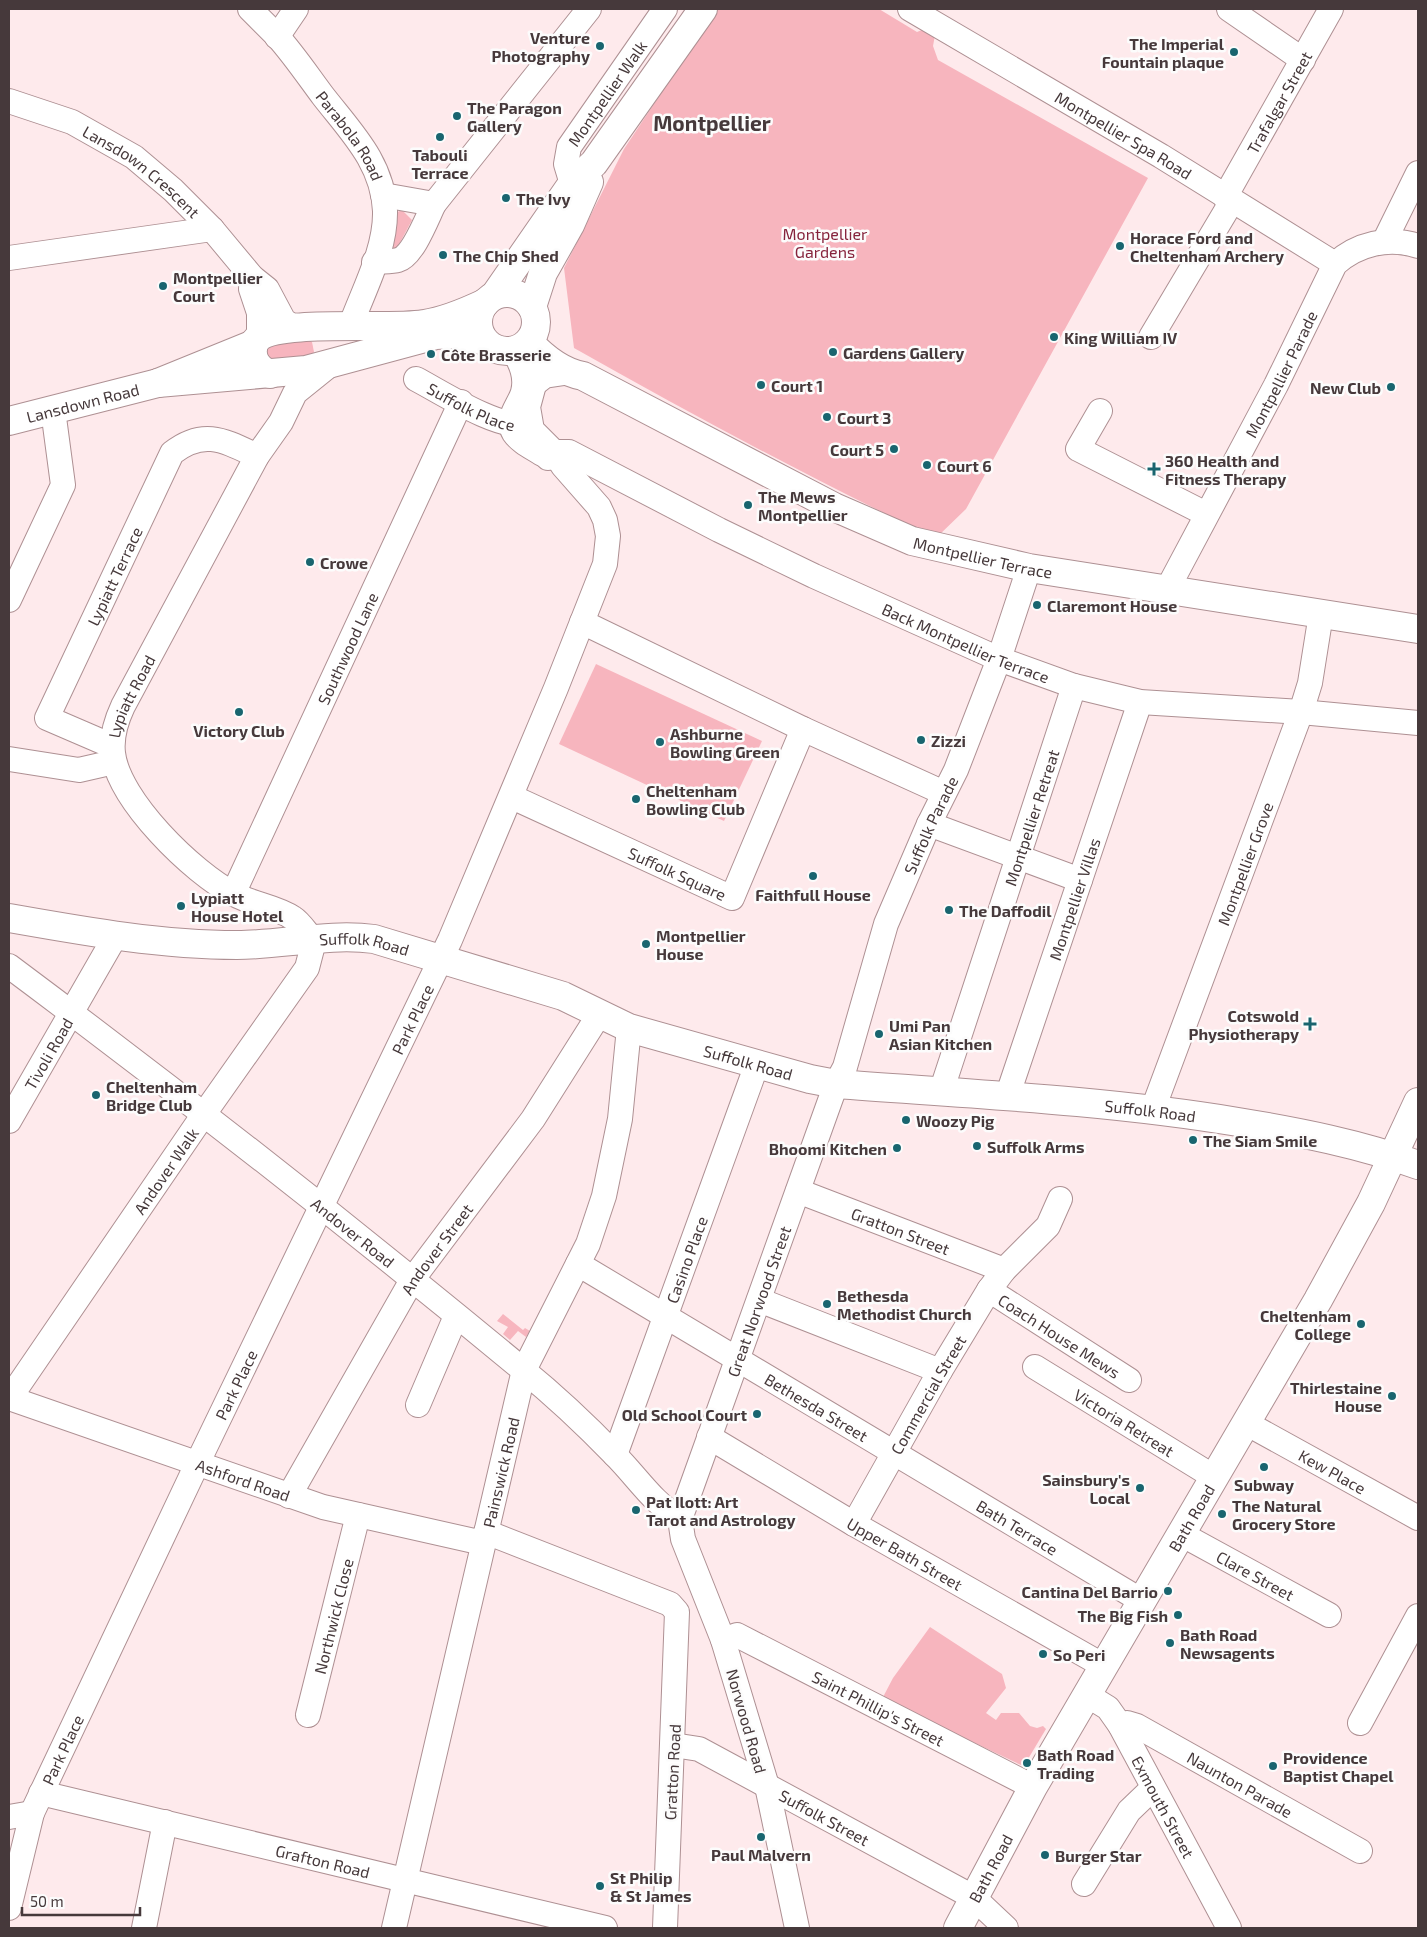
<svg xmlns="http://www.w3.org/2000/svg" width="1427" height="1937" font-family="'Exo 2',sans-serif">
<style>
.green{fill:#f7b5be}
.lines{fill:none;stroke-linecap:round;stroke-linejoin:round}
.minor-casing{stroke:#ae9093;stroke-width:26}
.major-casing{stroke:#ae9093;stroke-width:30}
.highway-casing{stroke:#ae9093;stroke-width:30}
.minor{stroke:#fff;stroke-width:24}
.major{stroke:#fff;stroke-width:28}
.highway{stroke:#fff;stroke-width:28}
.poi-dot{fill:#19656f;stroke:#fcfcfc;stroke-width:2}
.labels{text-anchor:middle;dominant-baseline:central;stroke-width:5;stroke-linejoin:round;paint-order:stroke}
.poi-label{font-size:16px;font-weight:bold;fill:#46393b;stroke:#fcfcfc;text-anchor:start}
.street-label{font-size:16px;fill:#46393b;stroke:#fcfcfc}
.park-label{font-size:16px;fill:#86233c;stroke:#fcfcfc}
.district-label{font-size:21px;font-weight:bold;fill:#46393b;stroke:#fcfcfc}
</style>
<rect width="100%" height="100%" fill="#feeaec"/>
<g class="green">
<path d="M717 9H879L917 32 929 27 935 35 933 46 938 60 1148 178 966 509 936 538C813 480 693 415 574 348L564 268 624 149Z"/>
<polygon points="402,210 412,220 395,252 388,248 395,213"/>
<polygon points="307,339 312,342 314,352 312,356 271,367 263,344"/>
<polygon points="596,664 762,741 724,821 559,744"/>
<polygon points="503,1314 523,1330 525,1328 530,1331 526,1337 518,1331 510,1340 503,1334 508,1327 497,1321"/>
<polygon points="930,1627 1002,1674 1006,1688 986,1713 996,1720 1001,1713 1019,1713 1030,1726 1037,1728 1043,1726 1046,1729 1025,1764 1021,1765 882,1699 893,1678"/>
</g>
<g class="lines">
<defs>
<g id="minor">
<path id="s1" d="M250 9C259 18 268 27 277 36 294 55 308 76 323 96 351 132 383 163 385 211 386 250 363 291 350 327"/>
<path id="s2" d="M910 9 1161 156 1335 264"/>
<polyline points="1229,9 1303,60"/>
<polyline points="277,37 296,9"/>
<path id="s3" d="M9 101 72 122 134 157 173 190 212 229 252 277 267 289 284 321 291 325 305 327"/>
<path id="s4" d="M572 184 566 164 569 147 665 9"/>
<polyline points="383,195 434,204"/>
<path id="s5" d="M1225 197 1331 9"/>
<polyline points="1384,242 1418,173"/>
<polyline points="9,258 212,229"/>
<path d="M374 262C382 261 391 262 398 260 413 256 427 218 434 204L589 9"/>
<polyline points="252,277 251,289 259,313 259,337"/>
<polyline points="1151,337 1232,201"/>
<path d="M514 351C521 364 527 377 523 392 519 406 505 418 514 433 520 442 533 448 542 454"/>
<path id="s6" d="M416 379C441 392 499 430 526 424"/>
<polyline points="1100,411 1078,449 1206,514"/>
<path id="s7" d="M548 458 554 452H569L719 530 814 576 999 659 1074 686 1140 702 1301 712 1418 723"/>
<path id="s8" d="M1168 588 1276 385 1335 264C1357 244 1389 236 1418 246"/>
<polyline points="9,600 63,485 53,410"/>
<polyline points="582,622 803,729 944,793"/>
<path id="s9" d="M112 746 47 718 172 453C204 428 225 441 257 456"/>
<polyline points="9,759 79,770 114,762"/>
<path id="s10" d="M512 797 732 898 803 729"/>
<polyline points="929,824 1080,880"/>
<path id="s11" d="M233 894 461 402"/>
<path id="s12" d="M9 966C183 1096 354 1230 522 1369 554 1395 586 1425 615 1455 637 1477 653 1503 680 1519"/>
<path id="s13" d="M941 1092 1074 686"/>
<path id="s14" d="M1007 1097 1140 702"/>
<path id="s15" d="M1153 1109 1301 712 1310 683 1321 614"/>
<path id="s16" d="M9 1121 116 935"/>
<path id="s17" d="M798 1191 1004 1270"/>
<path id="s18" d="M578 1264 1142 1601"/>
<path id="s19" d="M989 1290 1129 1380"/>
<polyline points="759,1300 940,1371"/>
<path id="s20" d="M1035 1367 1214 1477"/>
<path id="s21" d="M9 1398 323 1507 483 1543"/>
<path id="s22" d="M13 1399 18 1386 204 1114 307 968 314 941C307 934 301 923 293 918 278 907 251 904 234 894 193 873 118 800 113 753 111 736 116 721 123 706L257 456 281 422 295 393 331 364"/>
<polyline points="418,1405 456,1316"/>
<path id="s23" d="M1246 1423 1418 1518"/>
<path id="s24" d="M709 1437 854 1524 1104 1666"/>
<path id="s25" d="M615 1455 757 1064"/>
<path id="s26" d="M289 1496 412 1280 533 1119 600 1013"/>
<path id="s27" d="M854 1524 940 1371 989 1290 1004 1270 1048 1226 1060 1199"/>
<polyline points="486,1532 670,1604 677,1612 665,1928"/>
<path id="s28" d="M1181 1534 1329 1615"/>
<path id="s29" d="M723 1640 737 1635 1033 1787"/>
<path id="s30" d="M1087 1695 1108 1708 1120 1725 1229 1928"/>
<path id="s31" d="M308 1715 358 1515"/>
<polyline points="1360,1723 1418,1616"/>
<path id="s32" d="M1120 1725 1127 1723 1137 1726 1360 1851"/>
<path id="s33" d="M673 1745 699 1749 973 1897 1006 1928"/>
<path id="s34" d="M41 1793 605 1928"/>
<polyline points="9,1817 32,1813"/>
<polyline points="1084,1884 1129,1811 1153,1788"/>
<path id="s35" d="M9 1908 32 1813 198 1462 450 940 556 688 605 564 608 536 605 520 599 507 563 466 554 452 532 430 528 407 535 381 533 362"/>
<polyline points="144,1928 165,1822"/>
<path id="s36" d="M394 1928 524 1370 588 1244 604 1196 620 1119 629 1028"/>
<path id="s37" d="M797 1928 767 1786 723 1640 683 1539 680 1519 836 1084 845 1067 886 924 929 824 956 770 999 659 1029 568"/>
</g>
<g id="major">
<polyline points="495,295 572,184 594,163 703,9"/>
<polyline points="532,307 543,273 570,225 589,182"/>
<path id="s38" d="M958 1928 1033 1787 1318 1300 1371 1203 1418 1102"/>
</g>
<g id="highway">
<circle cx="507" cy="322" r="29"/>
<path id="s39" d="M529 342C544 358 561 372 583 376L834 507 912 541 1029 568 1418 629"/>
<path d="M270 374C262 371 257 367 254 359 252 352 252 344 258 338 279 319 390 330 424 324 445 321 466 312 485 303"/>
<polyline points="535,381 544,374 564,371"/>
<polyline points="158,383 306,370 436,335 451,334 483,340"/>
<path id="s40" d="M9 421 158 383 254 344"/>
<path id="s41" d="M9 918C83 931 160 945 237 945 282 945 329 933 374 939L563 996 629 1028 810 1079 836 1084C970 1094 1105 1100 1238 1122 1299 1132 1360 1144 1418 1165"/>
</g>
</defs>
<use href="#minor" class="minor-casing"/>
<use href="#major" class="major-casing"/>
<use href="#highway" class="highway-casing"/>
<use href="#minor" class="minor"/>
<use href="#major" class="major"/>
<use href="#highway" class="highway"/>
</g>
<g class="poi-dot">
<circle cx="600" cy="46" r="5"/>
<circle cx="1234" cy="52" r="5"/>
<circle cx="457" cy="116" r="5"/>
<circle cx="440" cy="137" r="5"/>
<circle cx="506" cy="198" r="5"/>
<circle cx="1120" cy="246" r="5"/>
<circle cx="443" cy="255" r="5"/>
<circle cx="163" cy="286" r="5"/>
<circle cx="1054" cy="337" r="5"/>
<circle cx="833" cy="352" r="5"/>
<circle cx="431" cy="354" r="5"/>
<circle cx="761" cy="385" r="5"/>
<circle cx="1391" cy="387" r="5"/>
<circle cx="827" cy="417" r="5"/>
<circle cx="894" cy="449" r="5"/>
<circle cx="927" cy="465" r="5"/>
<path d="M1151.5 461.5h5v5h5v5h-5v5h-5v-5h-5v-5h5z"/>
<circle cx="748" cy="505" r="5"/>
<circle cx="310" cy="562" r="5"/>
<circle cx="1037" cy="605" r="5"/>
<circle cx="239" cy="712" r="5"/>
<circle cx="921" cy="740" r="5"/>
<circle cx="660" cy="742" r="5"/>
<circle cx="636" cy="799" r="5"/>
<circle cx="813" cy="876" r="5"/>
<circle cx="181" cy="906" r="5"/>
<circle cx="949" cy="910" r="5"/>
<circle cx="646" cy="944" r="5"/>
<path d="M1307.5 1016.5h5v5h5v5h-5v5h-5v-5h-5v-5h5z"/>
<circle cx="879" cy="1034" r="5"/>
<circle cx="96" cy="1095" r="5"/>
<circle cx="906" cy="1120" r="5"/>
<circle cx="1193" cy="1140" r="5"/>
<circle cx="977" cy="1146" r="5"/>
<circle cx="897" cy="1148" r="5"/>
<circle cx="827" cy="1304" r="5"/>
<circle cx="1361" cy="1324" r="5"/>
<circle cx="1392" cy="1396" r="5"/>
<circle cx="757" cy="1414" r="5"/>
<circle cx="1264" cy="1467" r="5"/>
<circle cx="1140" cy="1488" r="5"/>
<circle cx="636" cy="1510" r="5"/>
<circle cx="1222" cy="1514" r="5"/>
<circle cx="1168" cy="1591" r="5"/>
<circle cx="1178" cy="1615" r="5"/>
<circle cx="1170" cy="1643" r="5"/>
<circle cx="1043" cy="1654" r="5"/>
<circle cx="1027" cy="1763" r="5"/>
<circle cx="1273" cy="1766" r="5"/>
<circle cx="761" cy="1837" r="5"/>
<circle cx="1045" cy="1855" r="5"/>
<circle cx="600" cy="1886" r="5"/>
</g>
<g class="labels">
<g class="poi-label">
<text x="590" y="37" text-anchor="end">Venture<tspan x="590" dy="18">Photography</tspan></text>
<text x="1224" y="43" text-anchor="end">The Imperial<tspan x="1224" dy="18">Fountain plaque</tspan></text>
<text x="467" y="107">The Paragon<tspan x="467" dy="18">Gallery</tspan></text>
<text x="440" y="154" text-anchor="middle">Tabouli<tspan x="440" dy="18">Terrace</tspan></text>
<text x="516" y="198">The Ivy</text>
<text x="1130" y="237">Horace Ford and<tspan x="1130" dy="18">Cheltenham Archery</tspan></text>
<text x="453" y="255">The Chip Shed</text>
<text x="173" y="277">Montpellier<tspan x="173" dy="18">Court</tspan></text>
<text x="1064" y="337">King William IV</text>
<text x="843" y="352">Gardens Gallery</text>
<text x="441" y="354">Côte Brasserie</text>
<text x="771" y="385">Court 1</text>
<text x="1381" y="387" text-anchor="end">New Club</text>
<text x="837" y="417">Court 3</text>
<text x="884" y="449" text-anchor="end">Court 5</text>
<text x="1165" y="460">360 Health and<tspan x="1165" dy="18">Fitness Therapy</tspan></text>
<text x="937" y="465">Court 6</text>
<text x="758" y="496">The Mews<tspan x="758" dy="18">Montpellier</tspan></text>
<text x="320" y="562">Crowe</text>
<text x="1047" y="605">Claremont House</text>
<text x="239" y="730" text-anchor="middle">Victory Club</text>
<text x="670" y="733">Ashburne<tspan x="670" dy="18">Bowling Green</tspan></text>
<text x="931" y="740">Zizzi</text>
<text x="646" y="790">Cheltenham<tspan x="646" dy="18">Bowling Club</tspan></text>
<text x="813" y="894" text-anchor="middle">Faithfull House</text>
<text x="191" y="897">Lypiatt<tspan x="191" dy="18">House Hotel</tspan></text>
<text x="959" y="910">The Daffodil</text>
<text x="656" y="935">Montpellier<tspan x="656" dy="18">House</tspan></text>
<text x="1299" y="1015" text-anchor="end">Cotswold<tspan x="1299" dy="18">Physiotherapy</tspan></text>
<text x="889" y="1025">Umi Pan<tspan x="889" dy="18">Asian Kitchen</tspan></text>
<text x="106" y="1086">Cheltenham<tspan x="106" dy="18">Bridge Club</tspan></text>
<text x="916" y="1120">Woozy Pig</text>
<text x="1203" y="1140">The Siam Smile</text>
<text x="987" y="1146">Suffolk Arms</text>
<text x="887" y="1148" text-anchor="end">Bhoomi Kitchen</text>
<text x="837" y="1295">Bethesda<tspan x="837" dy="18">Methodist Church</tspan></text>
<text x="1351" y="1315" text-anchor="end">Cheltenham<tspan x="1351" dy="18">College</tspan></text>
<text x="1382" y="1387" text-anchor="end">Thirlestaine<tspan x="1382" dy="18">House</tspan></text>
<text x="747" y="1414" text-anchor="end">Old School Court</text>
<text x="1130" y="1479" text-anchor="end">Sainsbury's<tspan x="1130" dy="18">Local</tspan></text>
<text x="1264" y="1484" text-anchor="middle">Subway</text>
<text x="646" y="1501">Pat Ilott: Art<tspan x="646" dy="18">Tarot and Astrology</tspan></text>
<text x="1232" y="1505">The Natural<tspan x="1232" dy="18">Grocery Store</tspan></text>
<text x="1158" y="1591" text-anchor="end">Cantina Del Barrio</text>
<text x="1168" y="1615" text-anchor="end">The Big Fish</text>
<text x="1180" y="1634">Bath Road<tspan x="1180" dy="18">Newsagents</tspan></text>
<text x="1053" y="1654">So Peri</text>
<text x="1037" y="1754">Bath Road<tspan x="1037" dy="18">Trading</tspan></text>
<text x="1283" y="1757">Providence<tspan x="1283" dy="18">Baptist Chapel</tspan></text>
<text x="761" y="1854" text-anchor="middle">Paul Malvern</text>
<text x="1055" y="1855">Burger Star</text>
<text x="610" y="1877">St Philip<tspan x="610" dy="18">&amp; St James</tspan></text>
</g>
<g class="street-label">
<text stroke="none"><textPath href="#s4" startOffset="104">Montpellier Walk</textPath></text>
<text stroke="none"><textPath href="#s5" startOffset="109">Trafalgar Street</textPath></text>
<text stroke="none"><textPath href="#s2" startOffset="248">Montpellier Spa Road</textPath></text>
<text stroke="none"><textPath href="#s1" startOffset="162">Parabola Road</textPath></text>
<text stroke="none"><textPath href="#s3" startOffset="152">Lansdown Crescent</textPath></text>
<text stroke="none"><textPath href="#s8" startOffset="242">Montpellier Parade</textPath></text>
<text stroke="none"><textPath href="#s40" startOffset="76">Lansdown Road</textPath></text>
<text stroke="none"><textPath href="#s6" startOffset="62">Suffolk Place</textPath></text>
<text stroke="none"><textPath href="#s39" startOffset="506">Montpellier Terrace</textPath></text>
<text stroke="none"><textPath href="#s9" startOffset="228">Lypiatt Terrace</textPath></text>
<text stroke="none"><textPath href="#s7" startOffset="464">Back Montpellier Terrace</textPath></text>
<text stroke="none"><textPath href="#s11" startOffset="271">Southwood Lane</textPath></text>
<text stroke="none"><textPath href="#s22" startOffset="896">Lypiatt Road</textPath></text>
<text stroke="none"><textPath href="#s13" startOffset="289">Montpellier Retreat</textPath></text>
<text stroke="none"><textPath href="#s37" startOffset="1165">Suffolk Parade</textPath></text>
<text stroke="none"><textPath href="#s15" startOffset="262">Montpellier Grove</textPath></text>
<text stroke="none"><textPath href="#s10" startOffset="182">Suffolk Square</textPath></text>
<text stroke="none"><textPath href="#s14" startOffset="209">Montpellier Villas</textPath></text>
<text stroke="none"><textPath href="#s41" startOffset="358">Suffolk Road</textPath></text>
<text stroke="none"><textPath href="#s35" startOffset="978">Park Place</textPath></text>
<text stroke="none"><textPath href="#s16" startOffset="78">Tivoli Road</textPath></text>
<text stroke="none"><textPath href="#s41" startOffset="762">Suffolk Road</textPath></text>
<text stroke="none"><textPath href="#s41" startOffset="1168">Suffolk Road</textPath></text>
<text stroke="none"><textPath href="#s22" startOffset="275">Andover Walk</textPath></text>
<text stroke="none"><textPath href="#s17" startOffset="110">Gratton Street</textPath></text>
<text stroke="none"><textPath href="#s12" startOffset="435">Andover Road</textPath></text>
<text stroke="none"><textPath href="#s26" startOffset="288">Andover Street</textPath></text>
<text stroke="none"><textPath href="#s25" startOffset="208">Casino Place</textPath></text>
<text stroke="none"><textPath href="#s37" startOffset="658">Great Norwood Street</textPath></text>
<text stroke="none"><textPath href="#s19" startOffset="84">Coach House Mews</textPath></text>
<text stroke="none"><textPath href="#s35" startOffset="572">Park Place</textPath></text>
<text stroke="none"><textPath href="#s27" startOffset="149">Commercial Street</textPath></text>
<text stroke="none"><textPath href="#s18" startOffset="278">Bethesda Street</textPath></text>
<text stroke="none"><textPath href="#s20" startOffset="105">Victoria Retreat</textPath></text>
<text stroke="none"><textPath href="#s23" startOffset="99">Kew Place</textPath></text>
<text stroke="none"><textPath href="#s36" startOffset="468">Painswick Road</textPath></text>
<text stroke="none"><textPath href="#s21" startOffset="248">Ashford Road</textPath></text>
<text stroke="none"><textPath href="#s38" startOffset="472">Bath Road</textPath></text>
<text stroke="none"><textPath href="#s18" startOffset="512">Bath Terrace</textPath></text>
<text stroke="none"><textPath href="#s24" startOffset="228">Upper Bath Street</textPath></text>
<text stroke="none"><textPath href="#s28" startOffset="85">Clare Street</textPath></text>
<text stroke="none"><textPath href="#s31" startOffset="102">Northwick Close</textPath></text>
<text stroke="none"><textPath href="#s29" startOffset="174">Saint Phillip's Street</textPath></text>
<text transform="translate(747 1721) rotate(74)">Norwood Road</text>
<text stroke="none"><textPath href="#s35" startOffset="168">Park Place</textPath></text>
<text transform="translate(672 1772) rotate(-87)">Gratton Road</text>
<text stroke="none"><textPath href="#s32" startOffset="136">Naunton Parade</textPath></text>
<text stroke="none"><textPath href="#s30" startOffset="138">Exmouth Street</textPath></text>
<text stroke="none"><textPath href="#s33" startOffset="169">Suffolk Street</textPath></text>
<text stroke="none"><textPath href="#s34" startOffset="290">Grafton Road</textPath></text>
<text stroke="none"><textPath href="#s38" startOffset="68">Bath Road</textPath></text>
</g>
<g class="park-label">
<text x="825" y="233">Montpellier<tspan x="825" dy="18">Gardens</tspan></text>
</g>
<g class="district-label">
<text x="712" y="122">Montpellier</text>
</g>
</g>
<rect width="1427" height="1937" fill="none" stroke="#46393b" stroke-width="20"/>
<path d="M22 1907v8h118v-8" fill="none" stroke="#46393b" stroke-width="2.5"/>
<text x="30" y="1907" font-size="15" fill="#46393b" stroke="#fcfcfc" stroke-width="4" paint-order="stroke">50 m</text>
</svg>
